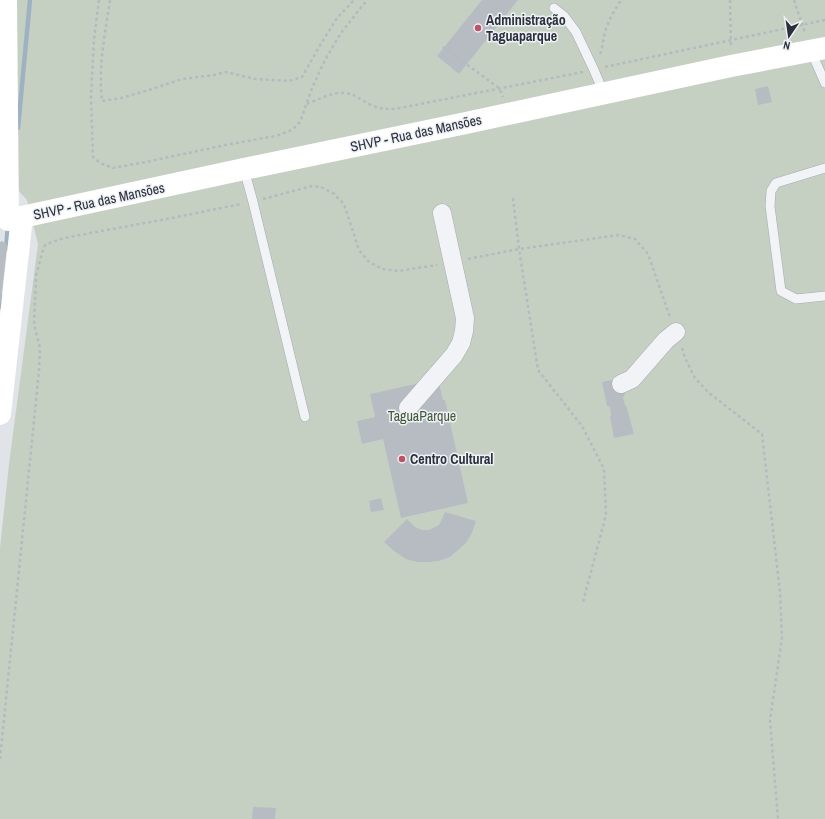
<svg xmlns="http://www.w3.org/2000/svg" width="825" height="819" font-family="'Archivo Narrow',sans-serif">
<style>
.green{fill:#c6d0c2}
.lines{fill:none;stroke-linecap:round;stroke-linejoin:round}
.stream{stroke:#9eb2c3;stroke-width:4.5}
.building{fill:#b7bcc3}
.lane-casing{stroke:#a6aab0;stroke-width:10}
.street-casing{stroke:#a6aab0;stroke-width:19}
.path{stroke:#b6b9be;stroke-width:2.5;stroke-dasharray:3 3;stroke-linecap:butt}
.lane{stroke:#f2f3f6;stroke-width:9}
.street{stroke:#f2f3f6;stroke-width:18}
.secondary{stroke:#fff;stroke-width:22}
.poi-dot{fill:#bf5266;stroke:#eff1f5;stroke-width:1.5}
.labels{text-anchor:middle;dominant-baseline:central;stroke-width:3;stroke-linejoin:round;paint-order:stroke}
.poi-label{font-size:14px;font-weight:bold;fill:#2a313c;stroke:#eff1f5;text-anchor:start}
.street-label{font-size:14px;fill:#2a313c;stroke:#eff1f5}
.park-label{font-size:14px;fill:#405739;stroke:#eff1f5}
</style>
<rect width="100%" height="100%" fill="#e0e3e7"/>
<polygon class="green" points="17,0 825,0 825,819 0,819 0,548 9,464 38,244 27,200 17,189"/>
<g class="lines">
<g class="stream">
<polyline points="18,128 30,0"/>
<polyline points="6,249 8,225"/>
<polyline points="0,307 1,296"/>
</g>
</g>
<g class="building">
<polygon points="482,0 518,0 459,74 437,56"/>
<polygon points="768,86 772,102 758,105 755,89"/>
<polygon points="2,241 6,244 7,247 1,302 0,302 0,242"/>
<polygon points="620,378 625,395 623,397 625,405 627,408 634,434 614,438 610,417 611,415 610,407 607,406 602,382"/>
<polygon points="438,379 443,400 445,400 468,503 401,518 383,439 362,444 357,421 375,417 370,394"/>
<polygon points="381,498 384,510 371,512 369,501"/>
<polygon points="445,512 476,521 472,533 466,543 450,557 439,561 428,562 417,562 406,559 394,551 384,542 407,519 415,527 422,530 429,530 439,525 442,519"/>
<polygon points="253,807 276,808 275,819 252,819"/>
</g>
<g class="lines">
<defs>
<g id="lane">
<polyline points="554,8 564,16 576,32 594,70 604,94"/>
<polyline points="811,51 825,83"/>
<polyline points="825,168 776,183 771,191 770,206 781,291 796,299 825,296"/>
<polyline points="244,169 253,202 305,417"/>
</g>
<g id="street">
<polyline points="621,384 632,379 666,340 676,332"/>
<polyline points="408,408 454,355 461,343 464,331 465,318 442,213"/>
</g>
</defs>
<use href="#lane" class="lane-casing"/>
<use href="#street" class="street-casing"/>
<g class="path">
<polyline points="99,0 94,39 91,97 93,157 100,163 113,168 146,162 230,144 276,136 292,130 300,122 312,88 325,60 341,33 367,0"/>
<path d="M110 0C105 34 98 67 102 101L121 98 149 90 182 79 214 75 226 72 255 79 289 81 302 77 319 47 337 18 354 0"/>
<polyline points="730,0 731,48"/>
<polyline points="794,0 805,33"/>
<polyline points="443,47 499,88 503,97"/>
<path d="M600 54C603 47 603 39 605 32 608 21 615 9 621 0"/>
<polyline points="605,67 825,20"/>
<path d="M307 104C317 100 332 92 343 93 354 93 361 100 371 105 379 109 386 109 395 109L583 72"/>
<polyline points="513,198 519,249 538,370 582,426 604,469 606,515 583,602"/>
<polyline points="263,199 312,186 321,187 333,193 344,204 359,250 368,261 382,269 398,271 437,265"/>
<polyline points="468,259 519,249 619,235 635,239 648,254 670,317"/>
<polyline points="682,348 686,360 695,378 709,393 762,434 780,592 782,638 770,720 778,819"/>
<polyline points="0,759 39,371 40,348 34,324 36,276 42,253 45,245 52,242 64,238 172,218 241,204"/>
</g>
<use href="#lane" class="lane"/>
<use href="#street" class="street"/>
<g class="secondary">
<polyline points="6,0 8,220 244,169 466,123 731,66 825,48"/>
<polyline points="0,414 22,217"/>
</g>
</g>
<g class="poi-dot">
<circle cx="478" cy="28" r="4"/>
<circle cx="402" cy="459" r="4"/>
</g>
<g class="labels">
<g class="poi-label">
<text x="486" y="20">Administração<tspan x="486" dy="16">Taguaparque</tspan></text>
<text x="410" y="459">Centro Cultural</text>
</g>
<g class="street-label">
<text transform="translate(416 133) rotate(-12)">SHVP - Rua das Mansões</text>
<text transform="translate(99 201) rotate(-12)">SHVP - Rua das Mansões</text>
</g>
<g class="park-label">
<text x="422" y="416">TaguaParque</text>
</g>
</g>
<g transform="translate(789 36) rotate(193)" stroke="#eff1f5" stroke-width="3" paint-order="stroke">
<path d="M0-3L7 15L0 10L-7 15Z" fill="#2a313c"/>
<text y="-6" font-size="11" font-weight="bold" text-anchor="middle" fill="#2a313c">N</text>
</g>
</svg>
